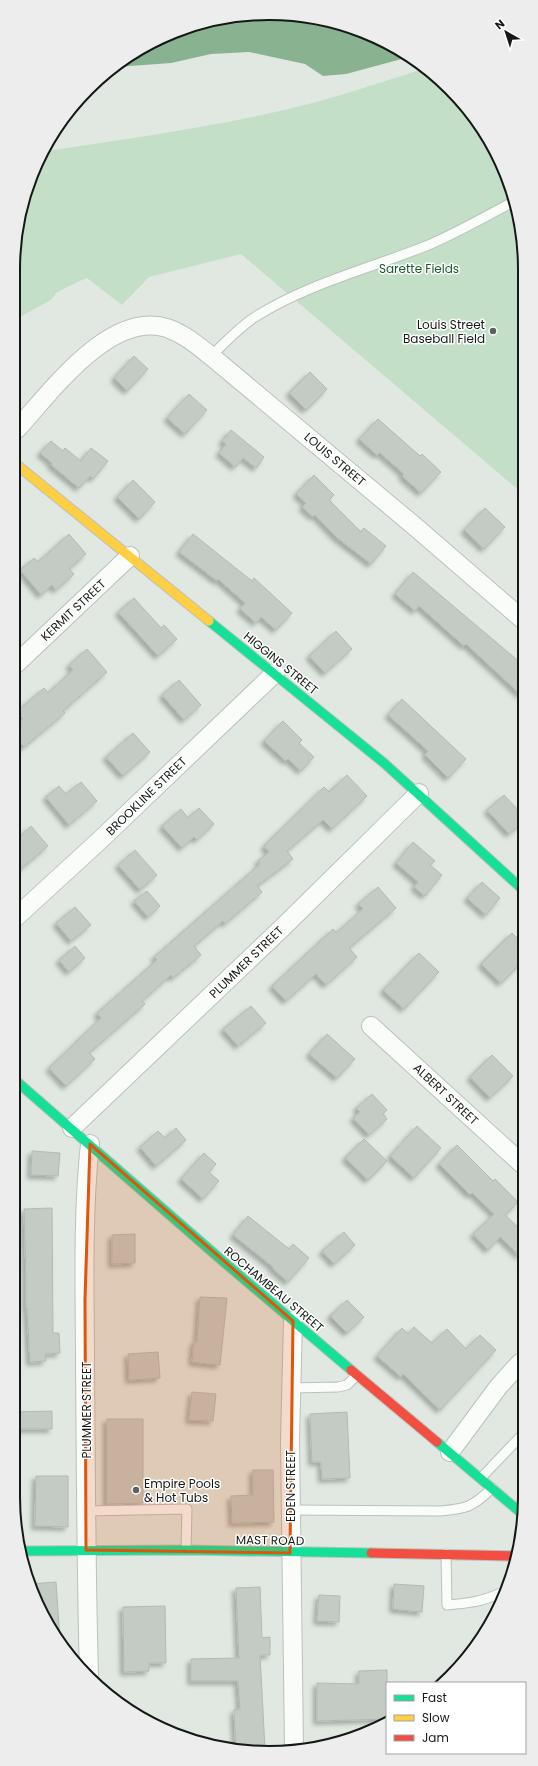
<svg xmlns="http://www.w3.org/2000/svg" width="538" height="1766" font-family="Poppins,sans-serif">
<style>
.green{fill:#c3dfc7}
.water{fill:#88b290}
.building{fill:#c4cac4;stroke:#b3bab4;filter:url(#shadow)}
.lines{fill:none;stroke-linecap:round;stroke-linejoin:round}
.lane-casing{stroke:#bbc1bc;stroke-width:11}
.street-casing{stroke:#bbc1bc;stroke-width:20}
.fast-casing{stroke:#bbc1bc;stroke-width:11}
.slow-casing{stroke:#bbc1bc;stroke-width:11}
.jam-casing{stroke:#bbc1bc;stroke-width:11}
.lane{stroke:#fafcfa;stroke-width:9}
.street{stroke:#fafcfa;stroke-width:18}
.fast{stroke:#16e098;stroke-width:9}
.slow{stroke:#ffcf43;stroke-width:9}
.jam{stroke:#f24e42;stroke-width:9}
.marked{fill:#dd560c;fill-opacity:0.2;stroke:#dd560c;stroke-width:3;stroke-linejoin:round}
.poi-dot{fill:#5b615c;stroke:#fff;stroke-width:1.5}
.labels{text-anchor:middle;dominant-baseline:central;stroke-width:3;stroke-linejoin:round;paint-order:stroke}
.park-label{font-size:12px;fill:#18572b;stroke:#fff}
.poi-label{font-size:12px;fill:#141915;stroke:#fff;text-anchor:end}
.street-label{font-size:12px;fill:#141915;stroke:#fff}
.rim{fill:none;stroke:#141915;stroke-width:2}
</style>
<defs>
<filter id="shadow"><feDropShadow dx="-3.5" dy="3.5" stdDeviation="2" flood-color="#0004"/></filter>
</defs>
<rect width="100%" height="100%" fill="#e0e8e1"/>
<path class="green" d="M423 69 461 100 499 156 523 236 522 493 241 254 149 277 122 305 87 278 84 279 57 292 51 300 18 318V219L46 151C121 140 197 129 271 113 323 102 373 85 423 69Z"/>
<polygon class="water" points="219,18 319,18 397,47 409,57 346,74 323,76 305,64 249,52 211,54 171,63 116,67 127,56"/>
<g class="building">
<polygon points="134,356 148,369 127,391 114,378"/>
<polygon points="310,372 327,389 306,410 289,393"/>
<polygon points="189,394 207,410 185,434 167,418"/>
<polygon points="378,419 420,456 422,454 441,472 421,493 402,476 404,474 380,453 377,455 359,439"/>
<polygon points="231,430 264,457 256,468 243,458 235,467 219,453 226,444 222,441"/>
<polygon points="51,441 63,451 65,448 81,461 91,448 108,461 93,479 90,476 79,488 51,465 52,463 40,453"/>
<polygon points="314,475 334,495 329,500 361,532 364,528 386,546 371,564 336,537 315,515 313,517 302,507 306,503 296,494"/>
<polygon points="133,480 155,502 139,519 117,497"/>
<polygon points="485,508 505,527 484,549 464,530"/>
<polygon points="69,534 86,554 69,569 74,574 56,590 52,585 41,595 20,570 34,558 38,562"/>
<polygon points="193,534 252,581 254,578 292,613 276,630 261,617 256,623 240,609 245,603 218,579 217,581 179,552"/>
<polygon points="413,572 522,664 522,696 466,644 464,646 419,606 415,611 395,594"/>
<polygon points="134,598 161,628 164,625 177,639 158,656 118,612"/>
<polygon points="336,631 352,649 325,673 309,656"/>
<polygon points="87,649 107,672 63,711 65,713 24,747 16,738 16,725 23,719 16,712 44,688 48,693 73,670 69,665"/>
<polygon points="179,680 201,705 184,720 162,695"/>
<polygon points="402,699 466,759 448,778 425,755 428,751 388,715"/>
<polygon points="283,721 302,740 299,743 314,757 301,771 288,759 286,761 264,741"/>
<polygon points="133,733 150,752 123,776 106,757"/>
<polygon points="347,775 367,796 332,829 323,820 287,851 293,859 257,886 262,892 225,924 223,921 194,946 201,955 173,978 171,975 142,1001 145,1004 89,1053 95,1059 66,1086 49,1068 101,1018 97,1013 157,960 154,957 260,864 258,861 269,852 264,846 324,787 329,792"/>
<polygon points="81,782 97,801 69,825 46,797 59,786 66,794"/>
<polygon points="504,795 522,814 522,823 509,834 487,810"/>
<polygon points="199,808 214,824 197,840 194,837 182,848 162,826 181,809 188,818"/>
<polygon points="31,826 48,846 15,874 16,840"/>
<polygon points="413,842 435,861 430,865 442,875 425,896 414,887 418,882 396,863"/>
<polygon points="135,850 157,875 140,890 118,865"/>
<polygon points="482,882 500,898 486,915 467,898"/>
<polygon points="378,887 396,908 349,948 357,957 326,985 316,974 286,1001 272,986 333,929 336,933 363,909 358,904"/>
<polygon points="147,891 160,906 148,917 134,901"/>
<polygon points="75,907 91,925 71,941 56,923"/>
<polygon points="512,933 521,942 521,963 501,983 481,964"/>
<polygon points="75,946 85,958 69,972 59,960"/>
<polygon points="419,953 439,972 404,1009 383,990"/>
<polygon points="251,1006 266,1023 238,1046 223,1029"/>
<polygon points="327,1034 355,1059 337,1078 309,1054"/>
<polygon points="492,1055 513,1076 490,1098 470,1077"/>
<polygon points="372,1094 387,1110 383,1114 387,1119 369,1135 353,1118 360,1112 356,1108"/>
<polygon points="417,1126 441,1148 414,1178 390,1156"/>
<polygon points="176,1128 186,1140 156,1166 140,1147 158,1131 165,1138"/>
<polygon points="364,1139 387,1161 368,1180 345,1158"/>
<polygon points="457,1145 493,1181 495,1179 518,1202 505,1215 521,1230 521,1257 500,1237 488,1250 473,1234 494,1214 472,1193 470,1195 439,1164"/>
<polygon points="32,1151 60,1153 58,1176 31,1175"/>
<polygon points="204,1153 216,1164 209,1172 219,1181 203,1199 181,1179"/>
<polygon points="52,1208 53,1333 59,1333 60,1353 45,1354 46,1361 30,1362 27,1308 26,1308 26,1276 24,1209"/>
<polygon points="248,1216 289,1249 293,1244 309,1258 288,1282 272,1268 273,1267 233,1235"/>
<polygon points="344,1232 355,1245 334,1264 322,1251"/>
<polygon points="135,1234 135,1263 112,1264 112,1235"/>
<polygon points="200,1297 227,1298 220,1365 192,1362 194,1341 197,1342"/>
<polygon points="347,1300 364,1317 347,1333 330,1316"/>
<polygon points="414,1327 432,1343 447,1329 466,1349 480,1335 496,1350 440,1410 403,1374 401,1377 377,1356 402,1328 408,1334"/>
<polygon points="158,1352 160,1378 129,1380 128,1354"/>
<polygon points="192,1392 216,1394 213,1421 189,1420"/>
<polygon points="52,1411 52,1429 13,1429 13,1412"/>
<polygon points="347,1412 350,1478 322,1479 321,1462 312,1462 310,1414"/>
<polygon points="107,1419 143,1419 143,1503 107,1504"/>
<polygon points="253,1470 273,1470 274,1522 232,1523 231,1496 253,1495"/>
<polygon points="36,1476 68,1476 68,1527 35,1526"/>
<polygon points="56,1582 60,1640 32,1595 30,1584"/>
<polygon points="394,1584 424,1586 422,1612 393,1609"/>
<polygon points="260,1587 262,1638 270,1637 270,1655 260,1655 265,1749 236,1751 234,1710 240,1709 238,1681 191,1681 191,1659 239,1658 236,1588"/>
<polygon points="319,1595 340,1596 339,1622 317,1621"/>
<polygon points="165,1606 166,1663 149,1663 149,1671 124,1672 123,1607"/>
<polygon points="387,1670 387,1719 317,1721 317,1683 359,1684 359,1671"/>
</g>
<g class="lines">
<defs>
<g id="lane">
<path d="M211 356C225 343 238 328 255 317 307 284 368 269 426 246 455 234 484 217 513 202"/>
<polyline points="291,1388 338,1387 347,1385 357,1375"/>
<polyline points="481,1478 520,1437"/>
<path d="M290 1510 440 1511C466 1509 473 1507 492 1488"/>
<polyline points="86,1511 187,1509 186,1550"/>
<path d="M446 1554 447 1605C470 1603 480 1602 501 1593"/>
</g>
<g id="street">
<path d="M17 429C51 392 110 310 167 328 184 334 197 345 211 356L412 524 522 619"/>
<polyline points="16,664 130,556"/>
<polyline points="15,918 99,841 275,673"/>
<polyline points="371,1026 521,1163"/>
<polyline points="72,1128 283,927 419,793"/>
<polyline points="293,1321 290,1440 294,1747"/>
<polyline points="450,1452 499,1386 520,1363"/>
<path d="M89 1675C86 1572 86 1470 85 1367 85 1293 82 1218 90 1144"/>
</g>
<g id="fast">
<polyline points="209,621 384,763 521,888"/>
<polyline points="15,1080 225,1263 351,1370"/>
<polyline points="437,1442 520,1512"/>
<polyline points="24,1551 186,1550 371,1553"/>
</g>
<polyline id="slow" points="17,465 209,621"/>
<g id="jam">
<polyline points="351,1370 437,1442"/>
<polyline points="371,1553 516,1556"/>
</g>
</defs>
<use href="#lane" class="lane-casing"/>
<use href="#street" class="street-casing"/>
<use href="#fast" class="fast-casing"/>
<use href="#slow" class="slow-casing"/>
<use href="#jam" class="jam-casing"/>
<use href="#lane" class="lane"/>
<use href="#street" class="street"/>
<use href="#fast" class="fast"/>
<use href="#slow" class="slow"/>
<use href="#jam" class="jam"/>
</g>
<path class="marked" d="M90 1144 293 1321 290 1553 86 1550 85 1299Z"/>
<g class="poi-dot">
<circle cx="493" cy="331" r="4"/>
<circle cx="136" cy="1490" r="4"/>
</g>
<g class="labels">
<g class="park-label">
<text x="419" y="268">Sarette Fields</text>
</g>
<g class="poi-label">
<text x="485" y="324">Louis Street<tspan x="485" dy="14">Baseball Field</tspan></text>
<text x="144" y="1483" text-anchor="start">Empire Pools<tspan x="144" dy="14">&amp; Hot Tubs</tspan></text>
</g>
<g class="street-label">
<text transform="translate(335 459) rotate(40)">LOUIS STREET</text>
<text transform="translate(73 610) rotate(-43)">KERMIT STREET</text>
<text transform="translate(281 663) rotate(39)">HIGGINS STREET</text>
<text transform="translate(146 796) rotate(-44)">BROOKLINE STREET</text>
<text transform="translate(246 962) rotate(-44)">PLUMMER STREET</text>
<text transform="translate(446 1094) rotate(43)">ALBERT STREET</text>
<text transform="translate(274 1289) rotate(40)">ROCHAMBEAU STREET</text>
<text transform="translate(86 1410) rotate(-90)">PLUMMER STREET</text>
<text transform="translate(290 1486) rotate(-90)">EDEN STREET</text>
<text transform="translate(270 1540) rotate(1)">MAST ROAD</text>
</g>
</g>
<path d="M0 0H538V1766H0ZM269 20H269A249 249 0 0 1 518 269V1497A249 249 0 0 1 269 1746H269A249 249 0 0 1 20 1497V269A249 249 0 0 1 269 20Z" fill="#ecedec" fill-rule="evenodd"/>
<path class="rim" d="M269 20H269A249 249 0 0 1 518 269V1497A249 249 0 0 1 269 1746H269A249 249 0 0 1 20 1497V269A249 249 0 0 1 269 20Z"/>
<rect x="386" y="1682" width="140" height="72" fill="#ffffff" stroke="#a1a3a1"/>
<rect x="394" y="1695" width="20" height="6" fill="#16e098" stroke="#a1a3a1"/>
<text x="422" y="1702" font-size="12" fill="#141915">Fast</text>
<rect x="394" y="1715" width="20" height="6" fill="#ffcf43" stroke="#a1a3a1"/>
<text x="422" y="1722" font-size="12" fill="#141915">Slow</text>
<rect x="394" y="1735" width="20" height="6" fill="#f24e42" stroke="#a1a3a1"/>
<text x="422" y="1742" font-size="12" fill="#141915">Jam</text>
<g transform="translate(506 32) rotate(321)" stroke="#ffffff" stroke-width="3" paint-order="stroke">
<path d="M0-3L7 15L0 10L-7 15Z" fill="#141915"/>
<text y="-6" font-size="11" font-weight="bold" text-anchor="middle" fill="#141915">N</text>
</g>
</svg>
